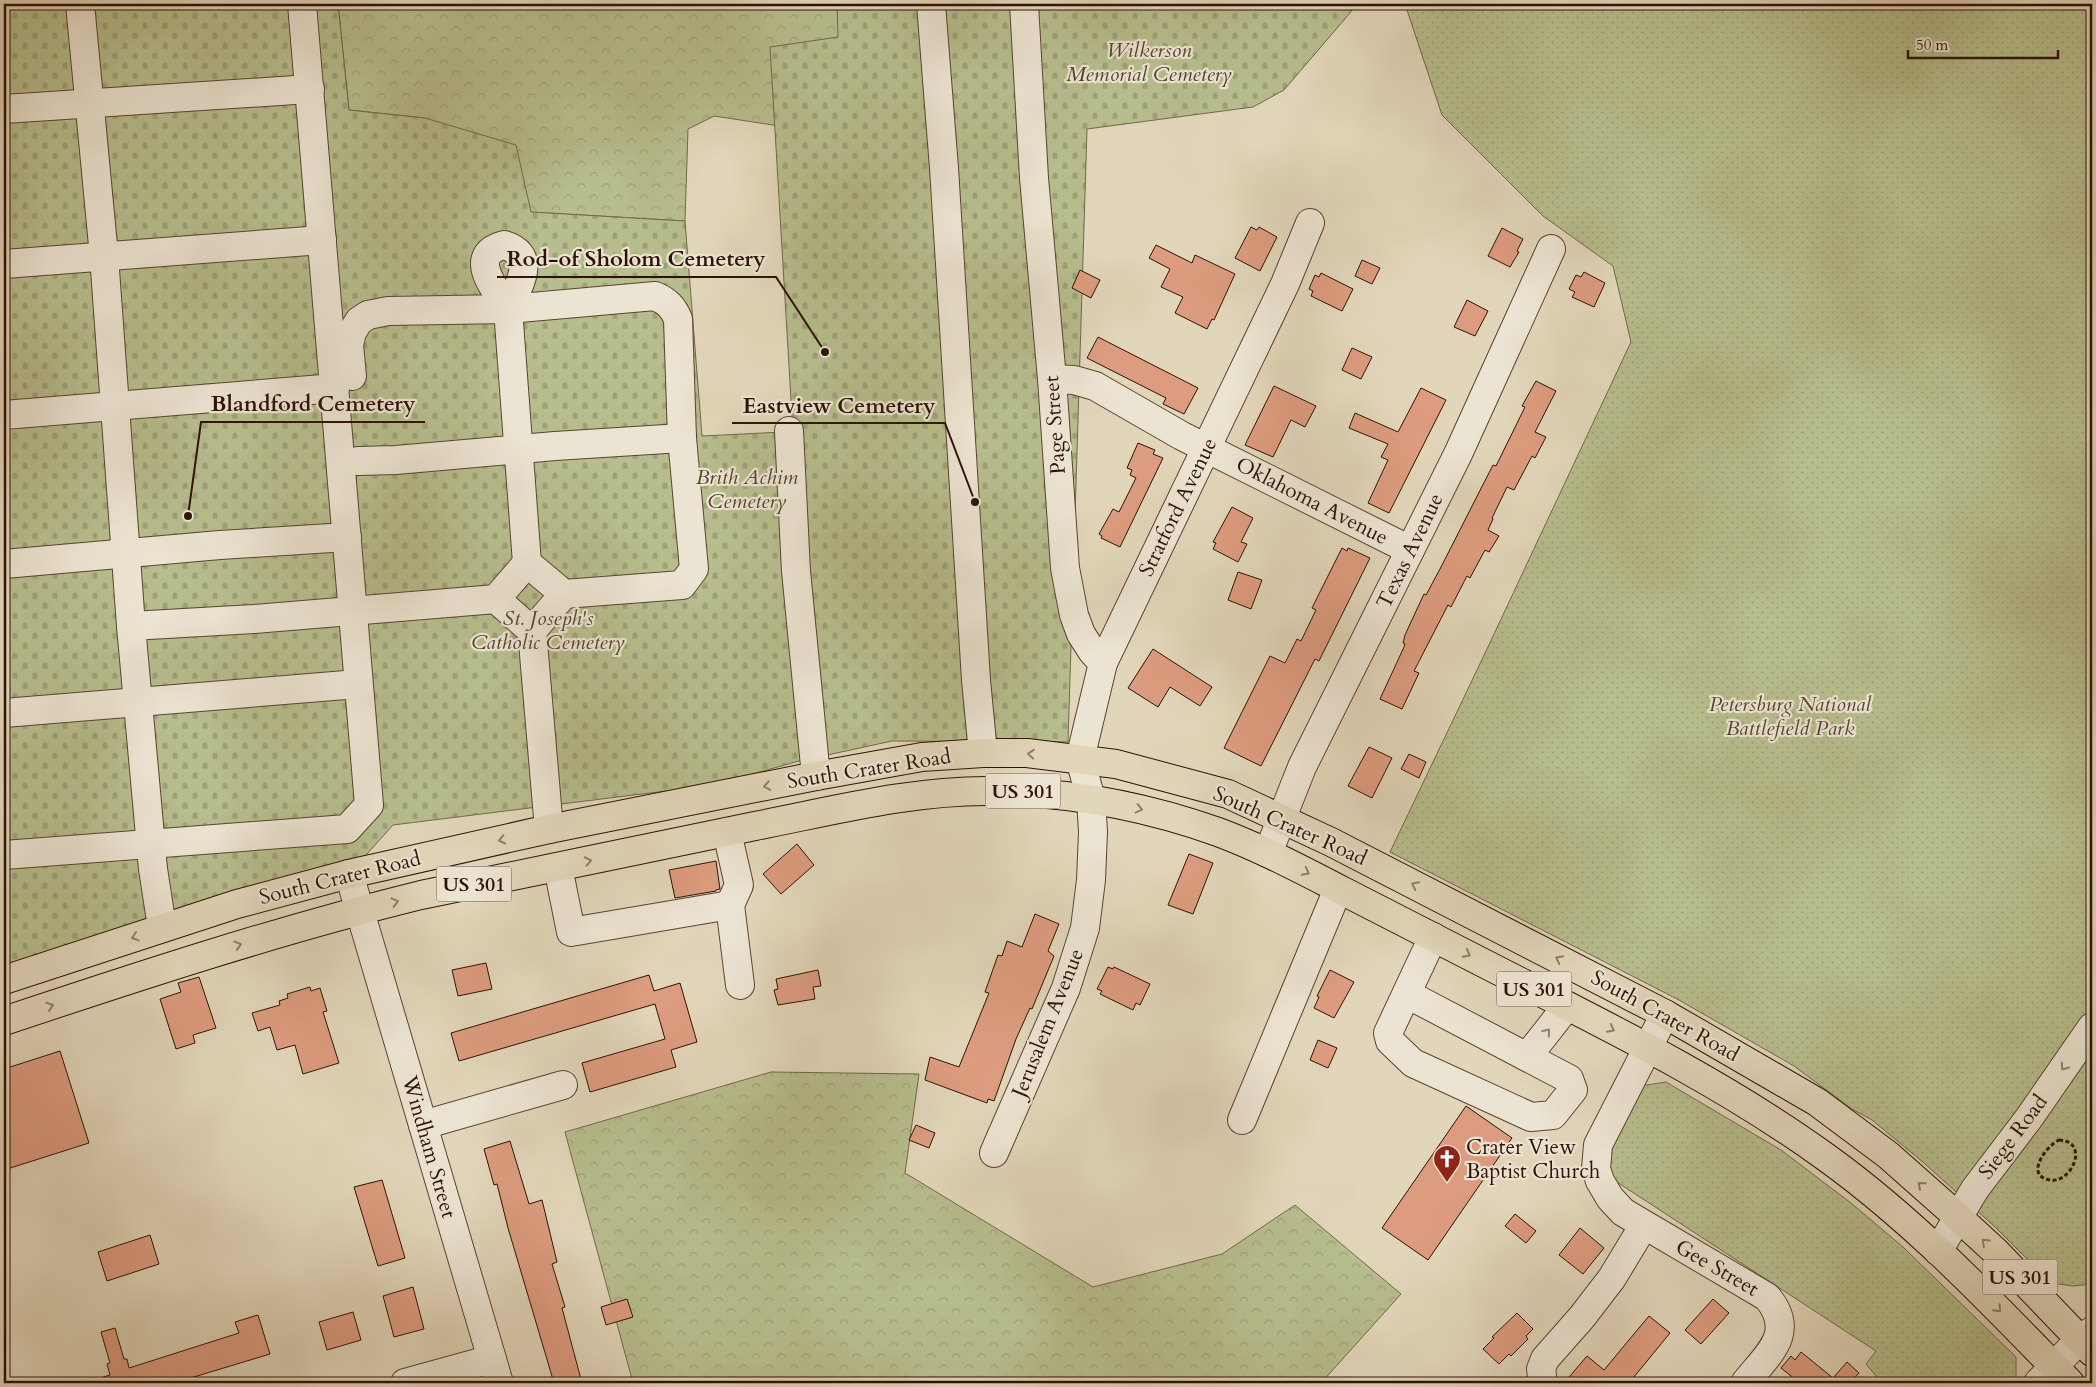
<svg xmlns="http://www.w3.org/2000/svg" width="2096" height="1387" font-family="Cardo,serif">
<style>
.forest{fill:url(#forest-crowns);stroke:#726849}
.cemetery{fill:url(#cemetery-stones);stroke:#726849}
.park{fill:url(#park-dots);stroke:#726849}
.building{fill:#dd9c7f;stroke:#2d1205}
.lines{fill:none;stroke-linecap:round;stroke-linejoin:round}
.minor-casing{stroke:#5a4332;stroke-width:30}
.major-casing{stroke:#2d1205;stroke-width:30}
.path{stroke:#2d1205;stroke-width:3;stroke-dasharray:4 2.5;stroke-linecap:butt}
.minor{stroke:#ece4d2;stroke-width:28}
.major{stroke:#e2d6ba;stroke-width:28}
.oneway{stroke:#917e69}
.oneway2{stroke:#968676}
.labels{text-anchor:middle;dominant-baseline:central;stroke-width:4.5;stroke-linejoin:round;paint-order:stroke}
.shield{fill:#ece4d2;stroke:#665142;stroke-width:1}
.shield-label{font-size:20px;font-weight:bold;fill:#2d1205}
.park-label{font-size:21px;font-style:italic;fill:#56452e;stroke:#ece4d2}
.street-label{font-size:21px;fill:#2d1205;stroke:#ece4d2}
.poi-label{font-size:21px;fill:#2d1205;stroke:#ece4d2;text-anchor:start}
.leader{fill:none;stroke:#2d1205;stroke-width:2}
.callout-dot{fill:#2d1205;stroke:#ece4d2;stroke-width:2}
.callout-label{font-size:22px;text-anchor:middle;font-weight:bold;fill:#2d1205;stroke:#ece4d2;stroke-width:4.5;stroke-linejoin:round;paint-order:stroke}
</style>
<defs>
<pattern id="forest-crowns" width="20" height="18" patternUnits="userSpaceOnUse" patternTransform="scale(1.25)"><rect width="20" height="18" fill="#b7bd8d"/><path d="M2 6a3 3 0 1 1 6 0M12 15a3 3 0 1 1 6 0" fill="none" stroke="#9ea178"/></pattern>
<pattern id="cemetery-stones" width="16" height="16" patternUnits="userSpaceOnUse" patternTransform="scale(1.25)"><rect width="16" height="16" fill="#b7bd8d"/><path d="M2 7V4a2 2 0 0 1 4 0v3zM10 15v-3a2 2 0 0 1 4 0v3z" fill="#9ea178"/></pattern>
<pattern id="park-dots" width="8" height="8" patternUnits="userSpaceOnUse" patternTransform="scale(1.25)"><rect width="8" height="8" fill="#b7bd8d"/><path d="M2 2h.1M6 6h.1" fill="none" stroke="#9ea178" stroke-width="1.8" stroke-linecap="round"/></pattern>
</defs>
<rect width="100%" height="100%" fill="#e2d6ba"/>
<filter id="stains"><feTurbulence type="fractalNoise" baseFrequency=".004" numOctaves="4"/><feColorMatrix values="0 0 0 0 .2 0 0 0 0 .09 0 0 0 0 .02 0 0 0 .5 -.17"/></filter>
<radialGradient id="worn" r=".72"><stop offset=".6" stop-color="#630" stop-opacity="0"/><stop offset="1" stop-color="#630" stop-opacity=".3"/></radialGradient>
<g class="forest">
<polygon points="338,4 837,4 845,136 714,116 688,129 685,221 530,212 425,118 349,110"/>
<polygon points="771,1072 919,1074 905,1173 1093,1287 1222,1254 1295,1205 1401,1294 1321,1383 633,1383 565,1132"/>
</g>
<g class="cemetery">
<polygon points="4,4 338,4 349,110 425,118 516,145 531,212 685,221 702,436 783,432 806,759 714,785 393,825 349,874 4,989"/>
<polygon points="837,4 1355,4 1350,13 1284,90 1253,107 1087,129 1068,742 892,741 823,756 801,567 770,47 838,37"/>
</g>
<g class="park">
<polygon points="1405,4 2092,4 2092,1284 2073,1286 2051,1283 1995,1227 1924,1163 1872,1120 1852,1109 1794,1066 1679,1000 1390,852 1487,649 1631,342 1613,266 1543,216 1442,115"/>
<polygon points="1666,1082 1781,1150 1851,1203 1903,1247 2016,1357 2016,1378 2011,1383 1882,1383 1866,1364 1876,1351 1600,1171 1640,1086"/>
</g>
<g class="building">
<polygon points="1251,227 1257,230 1259,227 1277,237 1260,271 1235,258"/>
<polygon points="1502,228 1523,239 1517,251 1519,252 1510,267 1488,256"/>
<polygon points="1156,245 1192,263 1195,255 1235,274 1214,320 1212,319 1207,329 1175,313 1183,297 1161,287 1170,269 1149,258"/>
<polygon points="1362,260 1380,268 1372,284 1355,276"/>
<polygon points="1080,270 1100,280 1091,298 1072,288"/>
<polygon points="1584,272 1605,283 1594,307 1572,297 1575,292 1569,289 1576,275 1581,277"/>
<polygon points="1321,273 1353,289 1342,311 1311,296 1313,291 1309,289 1315,275 1319,277"/>
<polygon points="1467,300 1488,311 1475,336 1454,327"/>
<polygon points="1098,337 1198,388 1184,414 1163,404 1166,398 1087,358"/>
<polygon points="1352,348 1372,357 1361,379 1342,370"/>
<polygon points="1536,381 1556,391 1535,432 1546,437 1535,458 1532,456 1514,490 1507,487 1492,518 1493,519 1488,530 1499,536 1489,552 1485,550 1470,578 1467,576 1451,607 1448,605 1414,671 1419,673 1402,709 1380,699 1404,647 1405,644 1403,643 1405,635 1424,594 1426,595 1440,569 1493,465 1496,466 1525,407 1522,406"/>
<polygon points="1274,386 1316,406 1305,427 1291,420 1273,457 1245,445"/>
<polygon points="1421,388 1446,400 1389,513 1368,503 1388,460 1381,457 1388,444 1349,428 1355,413 1398,432"/>
<polygon points="1138,443 1155,450 1153,454 1163,458 1120,547 1101,538 1102,536 1099,534 1113,509 1119,512 1136,478 1130,475 1132,470 1127,468"/>
<polygon points="1232,507 1253,518 1241,542 1247,544 1238,562 1213,549 1216,543 1213,542"/>
<polygon points="1342,548 1347,551 1348,548 1370,558 1319,661 1315,659 1261,766 1224,748 1270,656 1285,663 1297,639 1301,641 1316,610 1312,608"/>
<polygon points="1238,572 1262,580 1251,609 1228,600"/>
<polygon points="1153,649 1212,687 1200,706 1170,687 1158,707 1128,688"/>
<polygon points="1369,747 1392,758 1372,798 1348,786"/>
<polygon points="1409,754 1426,762 1419,778 1401,769"/>
<polygon points="797,844 814,865 781,894 763,874"/>
<polygon points="1189,854 1213,863 1193,914 1168,905"/>
<polygon points="716,861 720,889 716,890 716,891 675,898 669,870"/>
<polygon points="1035,914 1059,924 1048,951 1054,956 1032,1009 1030,1008 1016,1039 994,1101 988,1099 987,1103 925,1080 930,1057 959,1067 989,993 985,992 998,955 1002,956 1007,941 1022,947"/>
<polygon points="486,963 492,989 458,996 452,970"/>
<polygon points="1108,967 1113,969 1114,967 1150,984 1140,1005 1136,1003 1133,1010 1100,994 1102,991 1097,989"/>
<polygon points="818,970 821,986 813,987 815,999 778,1005 774,990 778,989 776,979"/>
<polygon points="1330,970 1354,982 1334,1018 1314,1008 1319,997 1317,996"/>
<polygon points="649,975 654,991 680,983 697,1042 671,1050 676,1067 590,1092 582,1063 665,1039 655,1004 459,1061 451,1033"/>
<polygon points="199,977 216,1028 193,1035 195,1043 176,1049 160,999 181,992 178,983"/>
<polygon points="310,987 311,991 320,988 327,1011 323,1012 339,1063 303,1074 295,1045 277,1050 270,1027 258,1031 252,1013 280,1005 279,1001 288,998 287,994"/>
<polygon points="1318,1040 1337,1048 1328,1068 1310,1060"/>
<polygon points="60,1051 89,1143 4,1170 4,1069"/>
<polygon points="1466,1106 1512,1138 1428,1260 1382,1228"/>
<polygon points="916,1125 935,1133 929,1148 909,1140"/>
<polygon points="510,1141 529,1204 542,1200 557,1262 552,1264 565,1307 562,1308 582,1383 554,1383 508,1228 497,1184 494,1185 484,1149"/>
<polygon points="382,1180 405,1258 378,1266 354,1187"/>
<polygon points="1515,1214 1536,1231 1526,1243 1505,1226"/>
<polygon points="1580,1228 1604,1248 1583,1274 1559,1255"/>
<polygon points="150,1235 159,1264 107,1281 98,1252"/>
<polygon points="413,1287 424,1329 394,1337 383,1296"/>
<polygon points="627,1299 633,1317 606,1325 601,1307"/>
<polygon points="1713,1299 1729,1313 1701,1344 1685,1330"/>
<polygon points="353,1312 361,1340 327,1350 319,1322"/>
<polygon points="1517,1313 1533,1329 1526,1336 1528,1339 1511,1356 1509,1354 1499,1364 1483,1349 1494,1338 1492,1337"/>
<polygon points="258,1315 270,1354 174,1383 95,1383 94,1380 110,1375 107,1364 110,1363 101,1332 115,1328 124,1359 127,1359 129,1368 239,1333 235,1322"/>
<polygon points="1649,1316 1670,1333 1629,1383 1564,1383 1587,1356 1604,1370"/>
<polygon points="1801,1352 1833,1378 1847,1362 1859,1373 1850,1383 1800,1383 1781,1368 1791,1356 1795,1360"/>
</g>
<g class="lines">
<defs>
<g id="minor">
<polyline points="80,4 104,256 131,626 153,869 162,927"/>
<polyline points="931,4 944,168 976,680 983,753"/>
<polyline points="1024,4 1034,178 1052,379 1065,568 1074,615 1081,634 1092,651 1103,663"/>
<polyline points="4,109 310,89"/>
<path d="M504 245C539 255 518 287 508 309 496 290 465 255 504 245Z"/>
<polyline points="4,264 322,240"/>
<polyline points="508,309 527,563"/>
<path d="M352 376 349 345 352 332 359 321 368 315 388 311 508 309 655 296C667 301 673 307 678 319L682 438 694 569 682 585 564 594"/>
<polyline points="1052,379 1074,380 1095,386 1182,436 1410,550"/>
<polyline points="4,415 335,388"/>
<polyline points="789,431 796,571 816,776"/>
<polyline points="358,461 396,460 555,446 682,438"/>
<polyline points="4,564 220,545 347,537"/>
<polyline points="131,626 254,619 496,599 527,563 564,594 532,631 496,599"/>
<polyline points="532,631 549,829"/>
<polyline points="4,713 358,684"/>
<polyline points="727,832 739,885 730,905 740,985"/>
<polyline points="1268,853 1302,767 1458,454 1551,249"/>
<polyline points="4,855 347,829 369,805 302,4"/>
<polyline points="558,867 571,932 730,905"/>
<polyline points="349,874 499,1383"/>
<polyline points="1407,994 1569,1079 1573,1090 1553,1115 1531,1117 1413,1063 1390,1041 1388,1033 1433,937"/>
<path d="M1665 1014 1598 1145 1596 1169 1600 1181 1610 1198 1623 1212 1767 1297C1797 1333 1768 1354 1745 1383"/>
<polyline points="1527,1057 1567,1006"/>
<polyline points="1242,1120 1338,889"/>
<polyline points="423,1125 563,1085"/>
<polyline points="994,1153 1066,988 1085,928 1091,880 1093,832 1091,799 1080,759 1103,663 1285,284 1310,223"/>
<polyline points="1938,1251 1975,1189 2029,1118 2092,1027"/>
<polyline points="405,1383 492,1359"/>
<polyline points="1543,1383 1541,1369 1545,1359 1582,1317 1612,1278 1644,1225"/>
<polyline points="2038,1383 2080,1339 2092,1331"/>
</g>
<g id="major">
<polyline points="4,980 237,904 349,874 549,829 816,776 922,757 983,753 1027,753 1116,764 1228,794 1331,842 1665,1014 1817,1102 1888,1155 1958,1217 1995,1251 2092,1352"/>
<path d="M4 1021C142 975 279 930 421 895 532 872 644 849 755 826 832 811 912 790 992 791 1068 792 1145 806 1218 832 1261 848 1302 870 1343 891 1395 918 1447 944 1499 971 1611 1028 1725 1084 1827 1158 1917 1223 1993 1304 2070 1383"/>
</g>
</defs>
<use href="#minor" class="minor-casing"/>
<use href="#major" class="major-casing"/>
<path class="path" d="M2059 1140C2090 1141 2072 1184 2050 1180 2024 1176 2046 1146 2059 1140Z"/>
<use href="#minor" class="minor"/>
<use href="#major" class="major"/>
</g>
<defs><path id="oneway-chevron" d="M-2-3.5L2.5 0L-2 3.5" fill="none" stroke-width="1.6" stroke-linecap="round" stroke-linejoin="round" transform="scale(1.25)"/></defs>
<g class="oneway">
<use href="#oneway-chevron" transform="translate(1031 754) rotate(-176)"/>
<use href="#oneway-chevron" transform="translate(767 786) rotate(169)"/>
<use href="#oneway-chevron" transform="translate(1139 809) rotate(13)"/>
<use href="#oneway-chevron" transform="translate(502 840) rotate(167)"/>
<use href="#oneway-chevron" transform="translate(588 861) rotate(-12)"/>
<use href="#oneway-chevron" transform="translate(1306 872) rotate(27)"/>
<use href="#oneway-chevron" transform="translate(1415 885) rotate(-153)"/>
<use href="#oneway-chevron" transform="translate(395 902) rotate(-14)"/>
<use href="#oneway-chevron" transform="translate(135 937) rotate(162)"/>
<use href="#oneway-chevron" transform="translate(238 945) rotate(-16)"/>
<use href="#oneway-chevron" transform="translate(1467 954) rotate(27)"/>
<use href="#oneway-chevron" transform="translate(1559 959) rotate(-153)"/>
<use href="#oneway-chevron" transform="translate(50 1006) rotate(-19)"/>
<use href="#oneway-chevron" transform="translate(1611 1029) rotate(28)"/>
<use href="#oneway-chevron" transform="translate(1921 1185) rotate(-139)"/>
<use href="#oneway-chevron" transform="translate(1985 1242) rotate(-137)"/>
<use href="#oneway-chevron" transform="translate(1998 1309) rotate(46)"/>
</g>
<g class="oneway2">
<use href="#oneway-chevron" transform="translate(1547 1032) rotate(-52)"/>
<use href="#oneway-chevron" transform="translate(2064 1067) rotate(125)"/>
</g>
<defs>
<symbol id="church-pin" viewBox="-11 -11 22 30"><path d="M0 17L-7.5 6A9.5 9.5 0 1 1 7.5 6Z" fill="#8f2418" stroke="#ece4d2"/><path d="M-1.2-6h2.4v3.5h3.3v2.4h-3.3V6h-2.4V-.1h-3.3v-2.4h3.3Z" fill="#fff"/></symbol>
</defs>
<g fill-rule="evenodd">
<use href="#church-pin" x="1431" y="1143" width="32" height="43"/>
</g>
<g class="labels">
<g class="shield">
<rect x="985.5" y="773.5" width="75" height="35" rx="4"/>
<rect x="436.5" y="866.5" width="75" height="35" rx="4"/>
<rect x="1496.5" y="971.5" width="75" height="35" rx="4"/>
<rect x="1982.5" y="1259.5" width="75" height="35" rx="4"/>
</g>
<g class="shield-label">
<text x="1023" y="791">US 301</text>
<text x="474" y="884">US 301</text>
<text x="1534" y="989">US 301</text>
<text x="2020" y="1277">US 301</text>
</g>
<g class="park-label">
<text x="1149" y="50">Wilkerson<tspan x="1149" dy="24">Memorial Cemetery</tspan></text>
<text x="747" y="477">Brith Achim<tspan x="747" dy="24">Cemetery</tspan></text>
<text x="548" y="618">St. Joseph's<tspan x="548" dy="24">Catholic Cemetery</tspan></text>
<text x="1790" y="704">Petersburg National<tspan x="1790" dy="24">Battlefield Park</tspan></text>
</g>
<g class="street-label">
<text transform="translate(1055 425) rotate(-94)">Page Street</text>
<text transform="translate(1312 501) rotate(27)">Oklahoma Avenue</text>
<text transform="translate(1178 507) rotate(-64)">Stratford Avenue</text>
<text transform="translate(1410 551) rotate(-64)">Texas Avenue</text>
<text transform="translate(869 769) rotate(-9)">South Crater Road</text>
<text transform="translate(1290 826) rotate(24)">South Crater Road</text>
<text transform="translate(340 878) rotate(-14)">South Crater Road</text>
<text transform="translate(1665 1016) rotate(29)">South Crater Road</text>
<text transform="translate(1048 1023) rotate(-68)">Jerusalem Avenue</text>
<text transform="translate(2013 1137) rotate(-53)">Siege Road</text>
<text transform="translate(429 1147) rotate(74)">Windham Street</text>
<text transform="translate(1717 1268) rotate(30)">Gee Street</text>
</g>
<g class="poi-label">
<text x="1466" y="1147">Crater View<tspan x="1466" dy="24">Baptist Church</tspan></text>
</g>
</g>
<path class="leader" d="M825 352L776 277H497M188 516L201 422H425M975 502L945 423H732"/>
<g class="callout-dot">
<circle cx="825" cy="352" r="5"/>
<circle cx="188" cy="516" r="5"/>
<circle cx="975" cy="502" r="5"/>
</g>
<g class="callout-label">
<text x="636" y="266">Rod-of Sholom Cemetery</text>
<text x="313" y="411">Blandford Cemetery</text>
<text x="839" y="413">Eastview Cemetery</text>
</g>
<rect width="2096" height="1387" fill="none" stroke="#e2d6ba" stroke-width="20"/>
<rect x="5" y="5" width="2086" height="1377" fill="none" stroke="#2d1205" stroke-width="2.5"/>
<rect x="10" y="10" width="2076" height="1367" fill="none" stroke="#2d1205"/>
<path d="M1908 50v8h150v-8" fill="none" stroke="#2d1205" stroke-width="2.5"/>
<text x="1916" y="50" font-size="15" fill="#2d1205" stroke="#ece4d2" stroke-width="4" paint-order="stroke">50 m</text>
<rect width="100%" height="100%" filter="url(#stains)"/>
<rect width="100%" height="100%" fill="url(#worn)"/>
</svg>
